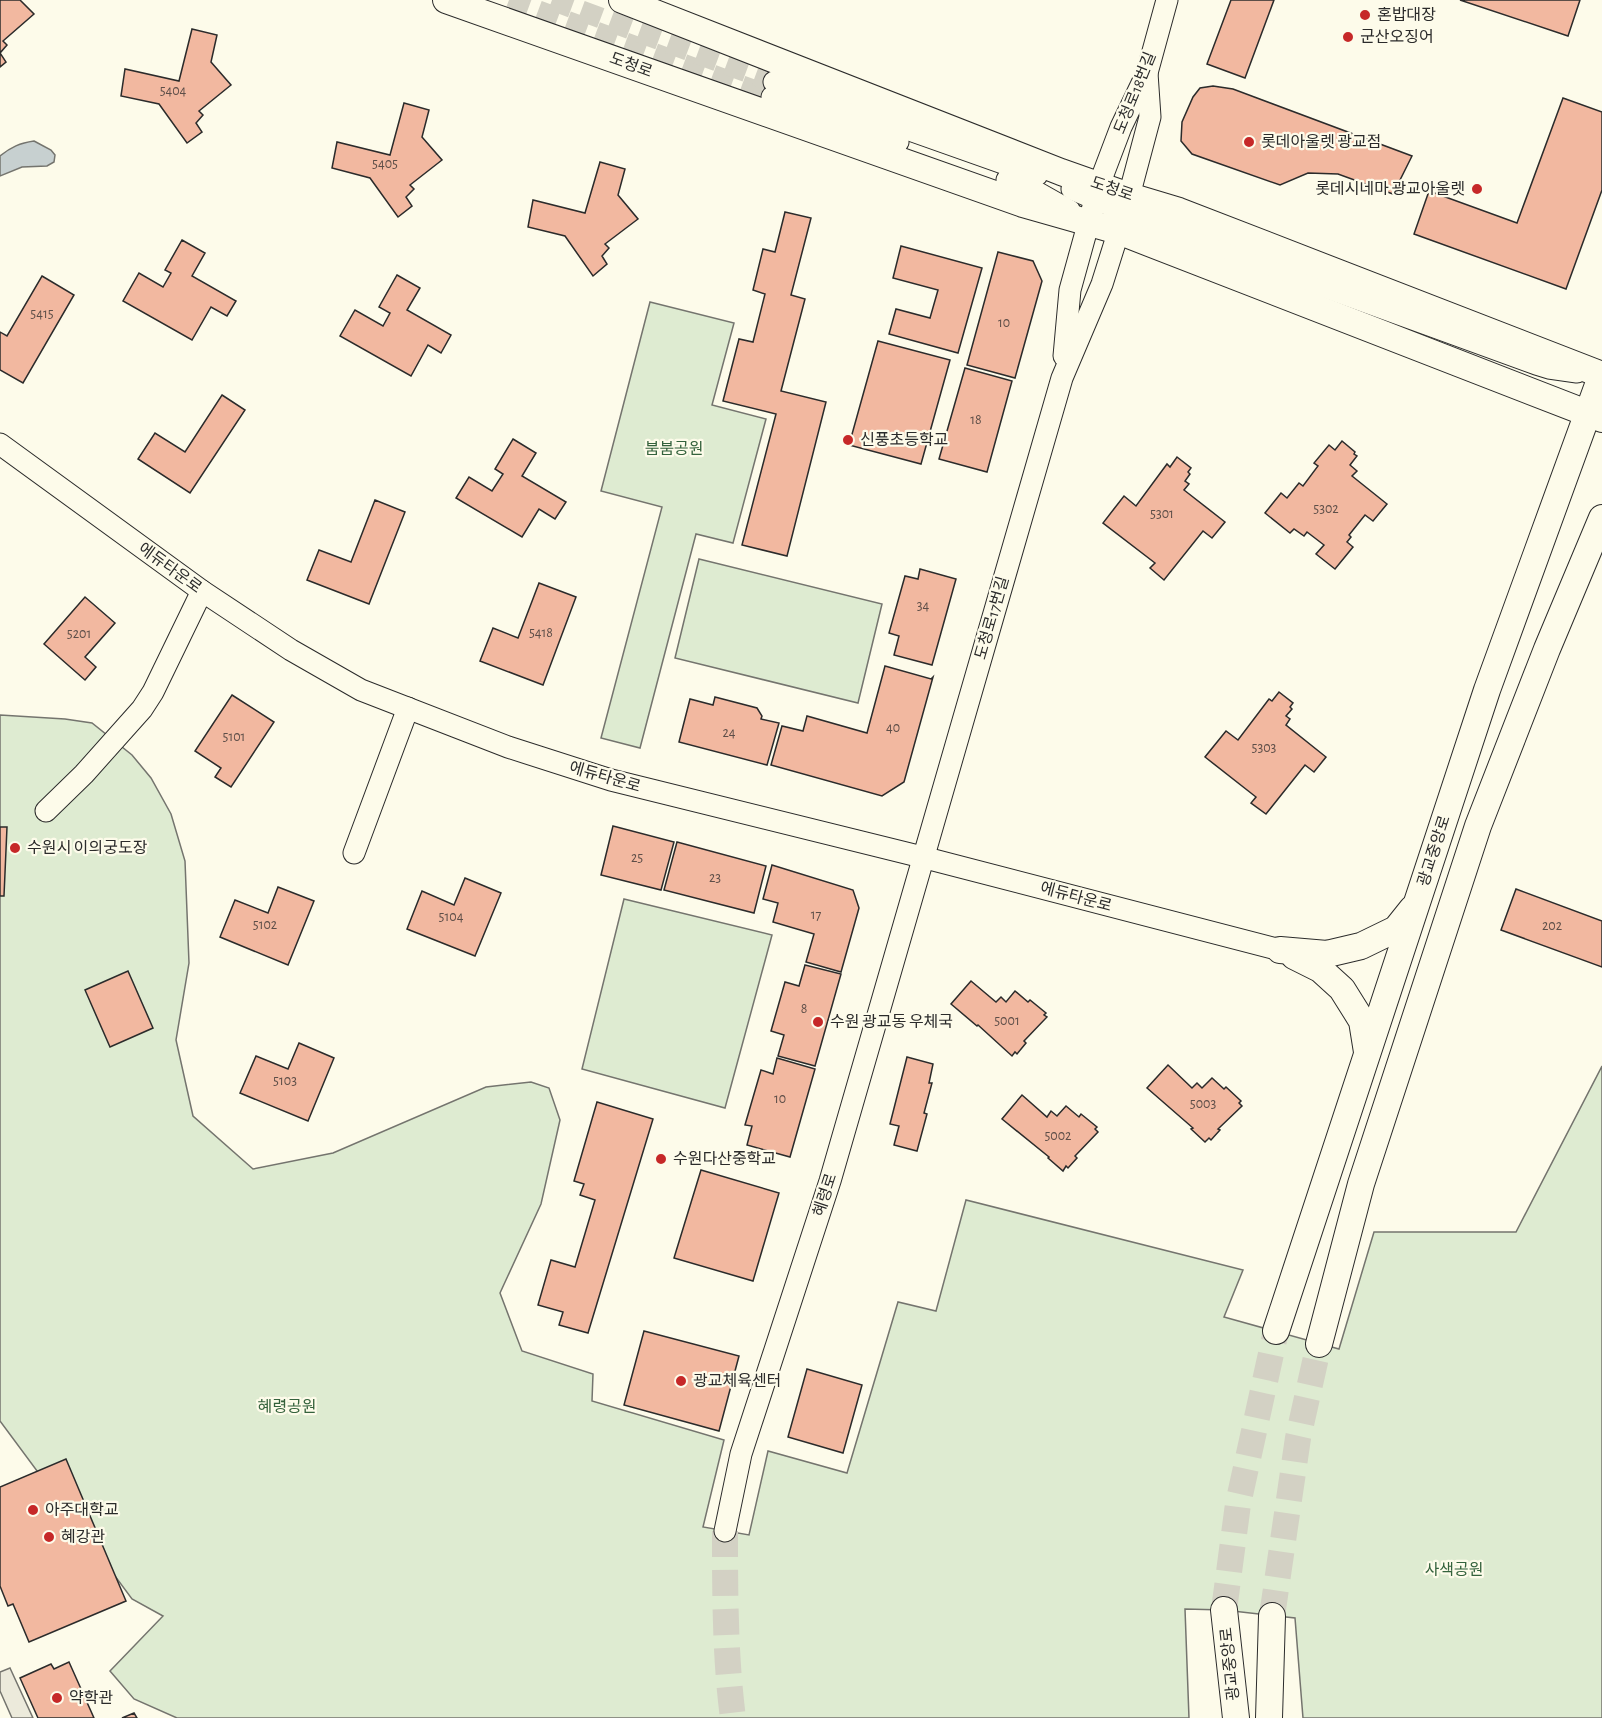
<svg xmlns="http://www.w3.org/2000/svg" width="1602" height="1718" font-family="'Alegreya Sans','Noto Sans KR',sans-serif">
<style>
.green{fill:#deebd1;stroke:#74746e;stroke-width:1.5}
.parking{fill:#eceadb;stroke:#74746e;stroke-width:1.5}
.water{fill:#c7d0d0;stroke:#74746e;stroke-width:1.5}
.building{fill:#f2b8a0;stroke:#2b2b2b;stroke-width:1.5}
.lines{fill:none;stroke-linecap:round;stroke-linejoin:round}
.minor-tunnel{stroke:#d3d1c4;stroke-width:21;stroke-dasharray:21 10;stroke-linecap:butt}
.major-tunnel{stroke:#d3d1c4;stroke-width:26;stroke-dasharray:26 13;stroke-linecap:butt}
.minor-casing{stroke:#2b2b2b;stroke-width:23}
.major-casing{stroke:#2b2b2b;stroke-width:28}
.minor{stroke:#fdfbea;stroke-width:21}
.major{stroke:#fdfbea;stroke-width:26}
.poi-dot{fill:#c62828;stroke:#fdfbea;stroke-width:2}
.labels{text-anchor:middle;dominant-baseline:central;stroke-width:4.5;stroke-linejoin:round;paint-order:stroke}
.number-label{font-size:14px;fill:#5d4e48}
.poi-label{font-size:16px;fill:#2b2b2b;stroke:#fdfbea;text-anchor:start}
.street-label{font-size:16px;fill:#2b2b2b;stroke:#fdfbea}
.park-label{font-size:16px;fill:#34623c;stroke:#fdfbea}
</style>
<rect width="100%" height="100%" fill="#fdfbea"/>
<g class="green">
<polygon points="650,302 734,323 712,405 766,419 733,543 696,534 640,748 601,738 662,507 601,491"/>
<polygon points="699,559 882,604 858,703 675,658"/>
<polygon points="0,715 65,719 92,723 132,755 151,778 171,814 185,861 189,963 176,1040 193,1116 253,1169 333,1153 486,1087 531,1082 549,1088 560,1120 541,1204 500,1293 522,1351 593,1374 592,1401 724,1440 703,1527 749,1535 768,1451 847,1473 898,1302 936,1311 966,1200 1243,1270 1224,1317 1339,1349 1374,1232 1516,1232 1602,1066 1602,1718 1303,1718 1295,1618 1224,1610 1185,1609 1189,1718 177,1718 134,1699 110,1671 163,1616 132,1599 0,1421"/>
<polygon points="624,899 772,935 725,1108 582,1069"/>
</g>
<polygon class="parking" points="10,1668 33,1718 12,1718 0,1691 0,1672"/>
<path class="water" d="M34 141 51 150 55 155 54 162 47 166 22 167 0 176V156C11 147 20 143 34 141Z"/>
<g class="building">
<polygon points="0,0 20,0 34,14 3,41 7,45 0,53"/>
<polygon points="1231,0 1274,0 1245,78 1207,64"/>
<polygon points="1460,0 1580,0 1568,36"/>
<polygon points="192,29 217,35 211,62 231,85 199,111 203,115 196,123 202,132 187,143 159,104 121,96 125,69 179,81"/>
<polygon points="0,53 6,62 0,67"/>
<polygon points="1213,86 1233,89 1412,156 1393,194 1338,174 1308,173 1280,185 1192,154 1181,141 1182,122 1193,97 1200,88"/>
<polygon points="1563,98 1602,112 1602,190 1566,289 1414,234 1429,191 1517,223"/>
<polygon points="404,103 429,110 422,137 442,160 410,185 414,189 406,197 412,206 398,217 370,178 332,168 337,142 390,155"/>
<polygon points="600,162 625,169 618,195 638,219 605,244 609,248 602,256 607,264 593,276 565,236 528,227 533,200 585,213"/>
<polygon points="785,212 811,218 791,295 805,299 781,391 826,402 787,556 742,545 776,414 723,401 739,339 753,342 765,294 753,290 763,249 775,252"/>
<polygon points="182,240 205,253 192,276 236,301 227,316 211,307 192,340 123,301 139,273 163,287 171,273 165,270"/>
<polygon points="901,246 982,268 958,353 889,334 896,309 930,318 938,290 893,278"/>
<polygon points="998,252 1033,261 1042,281 1015,378 967,365"/>
<polygon points="397,275 420,288 407,310 451,335 441,353 428,345 411,376 340,336 355,310 383,326 390,313 379,307"/>
<polygon points="42,276 74,295 23,383 0,370 0,332 7,336"/>
<polygon points="878,341 950,360 921,464 849,445"/>
<polygon points="965,368 1012,381 987,472 939,459"/>
<polygon points="222,395 245,410 190,493 138,459 155,433 185,452"/>
<polygon points="513,439 536,453 522,476 566,502 555,519 539,509 522,537 456,498 469,477 492,491 503,474 495,469"/>
<polygon points="1342,441 1355,452 1354,454 1357,456 1350,465 1357,471 1352,476 1387,504 1373,521 1365,515 1349,535 1351,537 1347,542 1353,547 1335,569 1316,554 1324,545 1307,532 1304,536 1294,529 1290,533 1265,513 1281,493 1287,498 1299,483 1303,486 1318,466 1314,463 1329,445 1335,450"/>
<polygon points="1177,457 1191,468 1188,472 1190,474 1185,481 1189,484 1184,490 1225,522 1212,538 1203,531 1164,580 1150,568 1155,563 1103,523 1124,496 1136,506 1167,464 1170,467"/>
<polygon points="375,500 405,512 369,604 307,580 319,550 351,562"/>
<polygon points="920,569 956,579 932,665 894,655 899,636 889,633 905,576 918,579"/>
<polygon points="539,583 576,597 543,685 480,661 493,628 518,638"/>
<polygon points="85,597 115,623 85,657 96,667 85,680 44,644"/>
<polygon points="885,666 931,679 933,677 904,782 882,796 771,765 782,726 803,731 807,716 867,733"/>
<polygon points="1279,692 1293,703 1290,707 1292,709 1286,716 1290,719 1286,725 1326,757 1314,772 1305,765 1266,814 1251,803 1256,797 1205,757 1226,731 1238,740 1269,699 1272,701"/>
<polygon points="232,695 274,722 231,787 215,777 221,768 195,751"/>
<polygon points="715,697 757,708 762,716 761,719 779,723 767,765 679,742 690,699 713,705"/>
<polygon points="613,826 674,842 661,890 601,875"/>
<polygon points="0,827 7,827 4,896 0,896"/>
<polygon points="677,842 766,866 754,913 664,890"/>
<polygon points="772,865 853,890 859,908 841,972 806,962 814,934 773,922 778,903 763,899"/>
<polygon points="465,878 501,893 475,956 407,929 422,891 454,905"/>
<polygon points="278,887 314,901 288,965 220,937 235,900 268,913"/>
<polygon points="1516,889 1602,921 1602,967 1501,930"/>
<polygon points="805,965 841,974 815,1066 778,1056 784,1035 771,1031 785,982 799,986"/>
<polygon points="128,971 153,1028 110,1047 85,990"/>
<polygon points="971,981 996,1002 1001,997 1006,1002 1015,991 1028,1002 1030,1000 1046,1013 1044,1015 1047,1017 1024,1041 1026,1043 1017,1054 1015,1052 1012,1056 978,1025 977,1026 951,1004"/>
<polygon points="299,1043 334,1058 308,1121 240,1093 256,1056 288,1069"/>
<polygon points="907,1057 933,1064 929,1083 932,1083 924,1113 927,1114 917,1151 894,1145 899,1126 890,1124"/>
<polygon points="777,1058 815,1069 790,1157 747,1145 752,1126 745,1125 761,1070 773,1074"/>
<polygon points="1168,1065 1192,1088 1197,1083 1202,1088 1212,1078 1224,1089 1226,1087 1241,1101 1239,1103 1242,1106 1218,1129 1220,1130 1211,1140 1209,1138 1205,1142 1191,1129 1193,1128 1147,1088"/>
<polygon points="1022,1095 1047,1117 1051,1111 1057,1116 1066,1106 1079,1117 1081,1114 1097,1127 1095,1129 1098,1132 1075,1156 1077,1158 1068,1168 1066,1166 1063,1171 1048,1158 1049,1157 1002,1119"/>
<polygon points="597,1102 653,1119 588,1333 559,1325 563,1312 538,1305 551,1260 575,1267 595,1200 580,1195 584,1184 574,1181"/>
<polygon points="701,1170 779,1193 753,1281 674,1258"/>
<polygon points="644,1331 739,1356 719,1431 624,1405"/>
<polygon points="807,1369 862,1385 843,1453 788,1437"/>
<polygon points="66,1459 126,1601 29,1642 13,1604 8,1606 0,1586 0,1487"/>
<polygon points="69,1662 94,1718 38,1718 20,1678 51,1664 54,1669"/>
<polygon points="134,1713 137,1718 122,1718"/>
</g>
<g class="lines">
<g class="minor-tunnel">
<polyline points="509,0 772,97"/>
<polyline points="552,0 774,82"/>
</g>
<g class="major-tunnel">
<path d="M725 1531C725 1593 725 1656 733 1718"/>
<polyline points="1224,1610 1238,1504 1276,1331"/>
<polyline points="1272,1616 1298,1438 1319,1344"/>
</g>
<defs>
<g id="minor">
<polyline points="774,82 1037,175"/>
<polyline points="772,97 898,142"/>
<polyline points="1007,180 1031,189 1070,211"/>
<polyline points="1072,189 1171,231 1536,364 1549,368 1577,372"/>
<polyline points="1064,356 1070,290 1099,185 1121,127 1147,73 1167,0"/>
<polyline points="0,444 202,591 291,650 361,690 508,747 611,780 922,857 1280,950"/>
<polyline points="46,811 84,774 142,709 153,692 202,591"/>
<polyline points="354,853 408,708"/>
<polyline points="725,1531 741,1454 830,1181 1062,378 1102,284 1125,211 1150,117 1147,73"/>
</g>
<g id="major">
<polyline points="446,0 1023,204 1118,231 1602,419"/>
<polyline points="622,0 1061,172 1129,196 1179,211 1602,375"/>
<polyline points="1280,950 1327,954 1361,946 1396,929 1412,909"/>
<polyline points="1294,956 1320,969 1342,989 1362,1021 1367,1052"/>
<polyline points="1276,1331 1487,690 1602,374"/>
<polyline points="1319,1344 1361,1184 1478,826 1547,649 1602,518"/>
<polyline points="1224,1610 1236,1718"/>
<polyline points="1269,1718 1272,1616"/>
</g>
</defs>
<use href="#minor" class="minor-casing"/>
<use href="#major" class="major-casing"/>
<use href="#minor" class="minor"/>
<use href="#major" class="major"/>
</g>
<g class="poi-dot">
<circle cx="1365" cy="15" r="6"/>
<circle cx="1348" cy="37" r="6"/>
<circle cx="1249" cy="142" r="6"/>
<circle cx="1477" cy="189" r="6"/>
<circle cx="848" cy="440" r="6"/>
<circle cx="15" cy="848" r="6"/>
<circle cx="818" cy="1022" r="6"/>
<circle cx="661" cy="1159" r="6"/>
<circle cx="681" cy="1381" r="6"/>
<circle cx="33" cy="1510" r="6"/>
<circle cx="49" cy="1537" r="6"/>
<circle cx="57" cy="1698" r="6"/>
</g>
<g class="labels">
<g class="number-label">
<text x="173" y="91">5404</text>
<text x="385" y="164">5405</text>
<text x="42" y="314">5415</text>
<text x="1004" y="323">10</text>
<text x="976" y="420">18</text>
<text x="1326" y="509">5302</text>
<text x="1162" y="514">5301</text>
<text x="923" y="606">34</text>
<text x="541" y="633">5418</text>
<text x="79" y="634">5201</text>
<text x="893" y="728">40</text>
<text x="729" y="733">24</text>
<text x="234" y="737">5101</text>
<text x="1264" y="748">5303</text>
<text x="637" y="858">25</text>
<text x="715" y="878">23</text>
<text x="816" y="915">17</text>
<text x="451" y="917">5104</text>
<text x="265" y="925">5102</text>
<text x="1552" y="926">202</text>
<text x="804" y="1009">8</text>
<text x="1007" y="1021">5001</text>
<text x="285" y="1081">5103</text>
<text x="780" y="1099">10</text>
<text x="1203" y="1104">5003</text>
<text x="1058" y="1136">5002</text>
</g>
<g class="poi-label">
<text x="1377" y="15">혼밥대장</text>
<text x="1360" y="37">군산오징어</text>
<text x="1261" y="142">롯데아울렛 광교점</text>
<text x="1465" y="189" text-anchor="end">롯데시네마 광교아울렛</text>
<text x="860" y="440">신풍초등학교</text>
<text x="27" y="848">수원시 이의궁도장</text>
<text x="830" y="1022">수원 광교동 우체국</text>
<text x="673" y="1159">수원다산중학교</text>
<text x="693" y="1381">광교체육센터</text>
<text x="45" y="1510">아주대학교</text>
<text x="61" y="1537">혜강관</text>
<text x="69" y="1698">약학관</text>
</g>
<g class="street-label">
<text transform="translate(631 65) rotate(20)">도청로</text>
<text transform="translate(1135 93) rotate(-68)">도청로18번길</text>
<text transform="translate(1112 189) rotate(19)">도청로</text>
<text transform="translate(170 568) rotate(36)">에듀타운로</text>
<text transform="translate(992 618) rotate(-74)">도청로17번길</text>
<text transform="translate(605 777) rotate(16)">에듀타운로</text>
<text transform="translate(1434 851) rotate(-72)">광교중앙로</text>
<text transform="translate(1076 897) rotate(15)">에듀타운로</text>
<text transform="translate(825 1195) rotate(-72)">혜령로</text>
<text transform="translate(1230 1664) rotate(-96)">광교중앙로</text>
</g>
<g class="park-label">
<text x="674" y="449">붐붐공원</text>
<text x="287" y="1407">혜령공원</text>
<text x="1454" y="1570">사색공원</text>
</g>
</g>
</svg>
